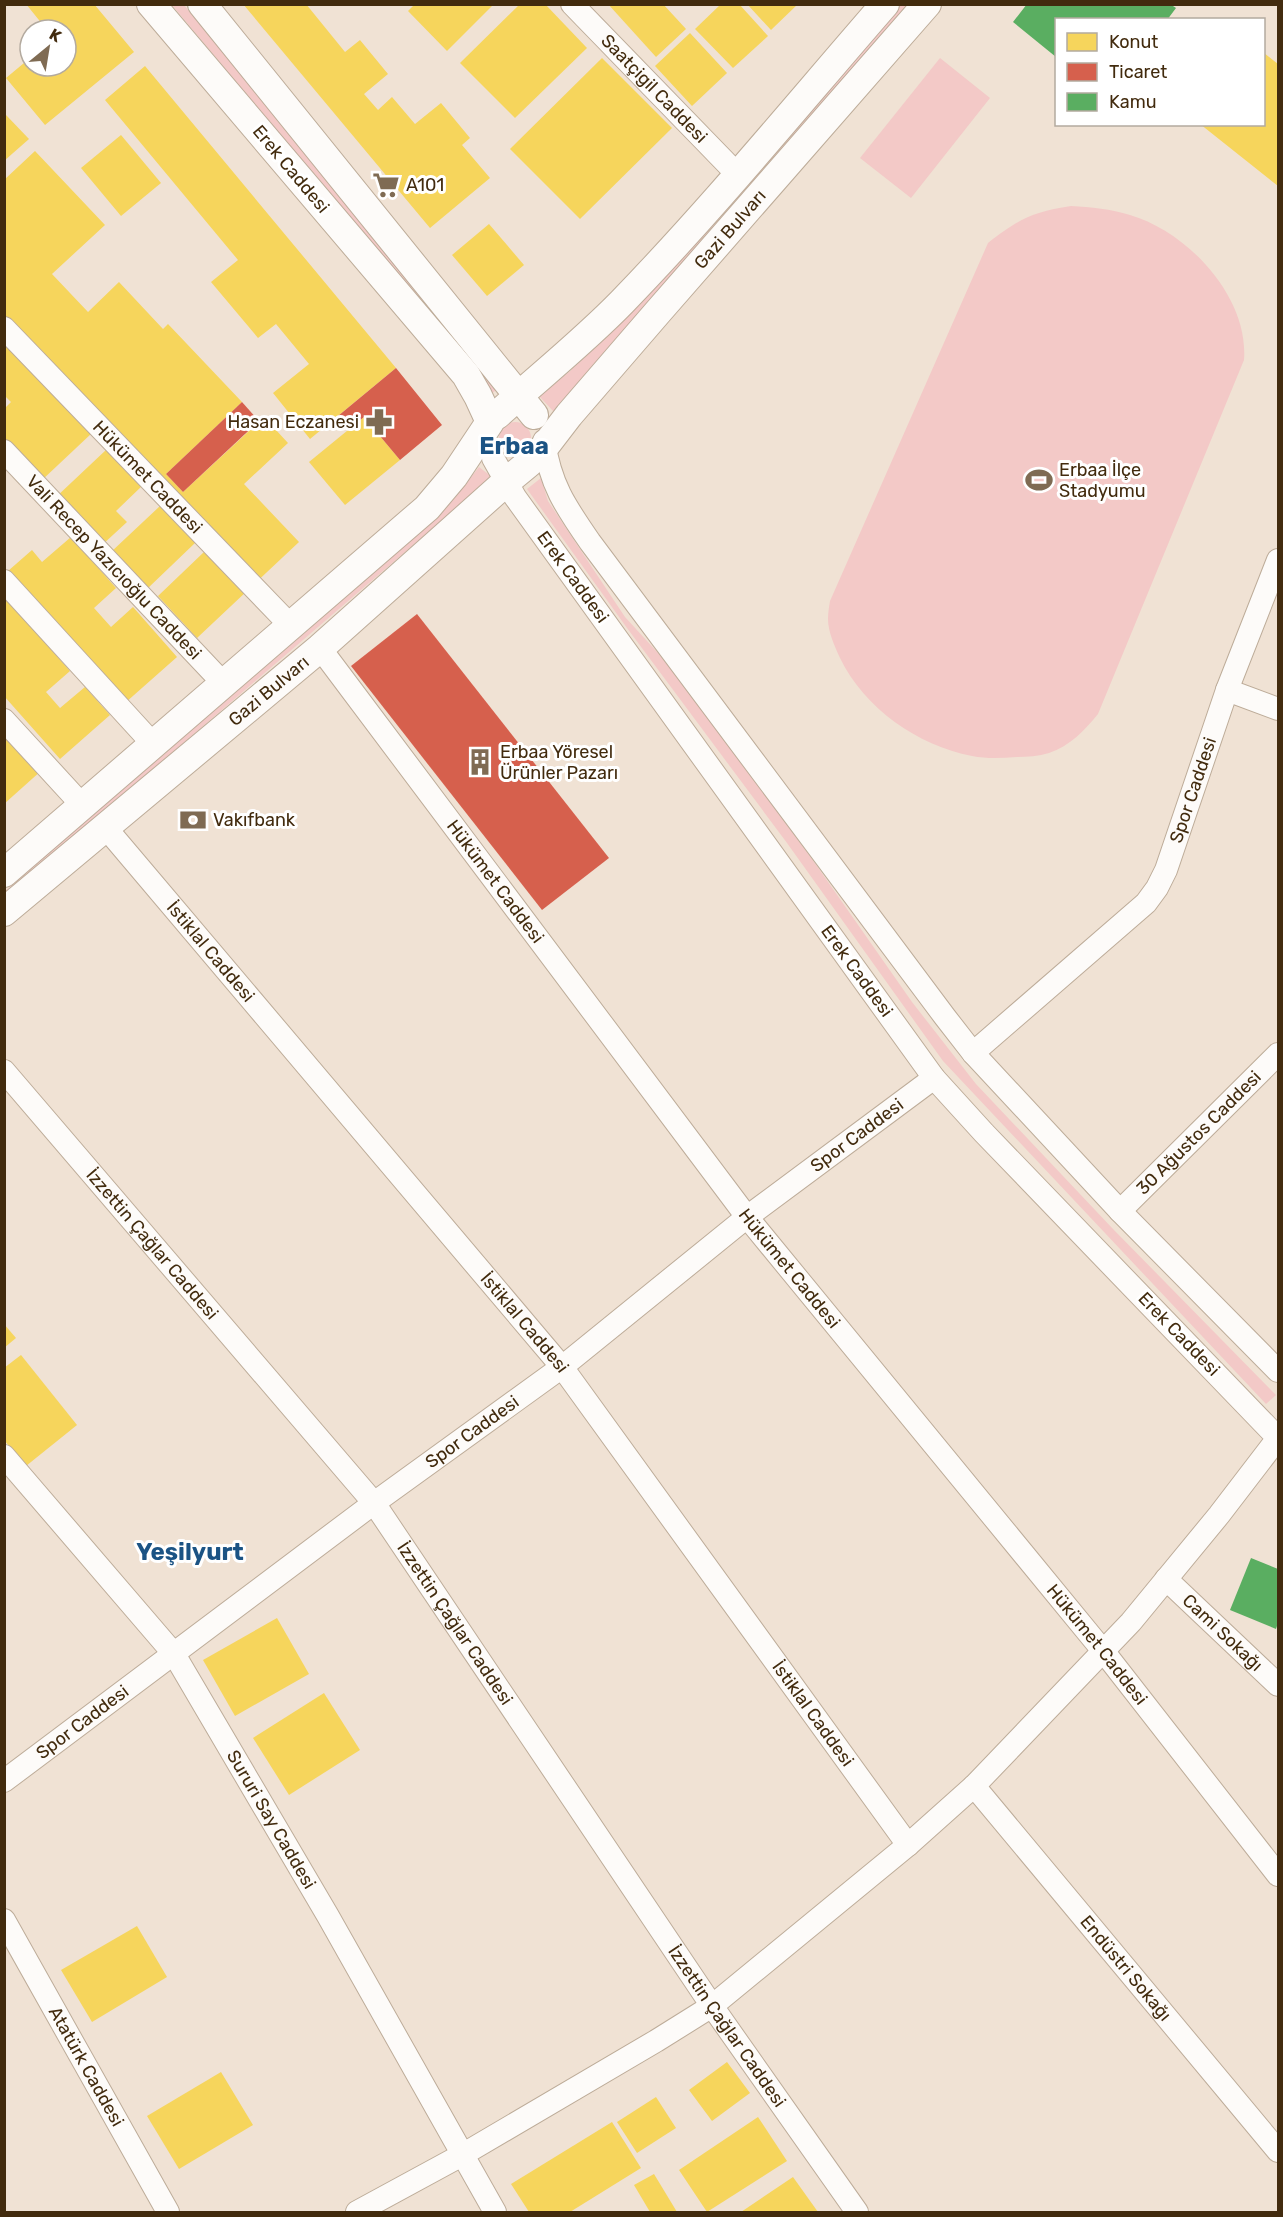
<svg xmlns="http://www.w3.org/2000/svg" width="1283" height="2217" font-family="Rubik,sans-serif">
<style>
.green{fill:#f3c9c7}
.homes{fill:#f6d55c}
.shops{fill:#d6604d}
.public{fill:#5aae61}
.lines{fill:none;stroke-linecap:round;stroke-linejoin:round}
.minor-casing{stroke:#bdac99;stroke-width:24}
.major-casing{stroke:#bdac99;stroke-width:30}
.minor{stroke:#fdfbf9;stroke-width:22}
.major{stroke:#fdfbf9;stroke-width:28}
.labels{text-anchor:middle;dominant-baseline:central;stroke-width:6;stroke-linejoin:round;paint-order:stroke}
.street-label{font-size:18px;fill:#422b0e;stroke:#fff}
.poi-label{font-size:18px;fill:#422b0e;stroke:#fff;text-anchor:start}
.district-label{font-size:24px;font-weight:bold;fill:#1b5384;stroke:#fff}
</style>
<rect width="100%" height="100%" fill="#f0e2d4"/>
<g class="green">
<polygon points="172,5 184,5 484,368 501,386 490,395 478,372"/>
<polygon points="901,5 910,5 554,412 539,396 569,372 640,304"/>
<polygon points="940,58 990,98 911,198 860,158"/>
<path d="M1071 206C1091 207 1111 209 1130 215 1188 232 1249 297 1244 360L1098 714C1085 730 1070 746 1049 753 1039 756 1027 757 1017 757 1002 758 987 759 972 756 917 745 865 709 840 658 835 647 828 632 828 619 828 613 829 607 830 601L988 243C1019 219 1032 212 1071 206Z"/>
<circle cx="515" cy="438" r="16"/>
<polygon points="479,467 492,477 5,897 5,891 309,629 452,501"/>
<polygon points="541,478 548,501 625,617 659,654 696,702 812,859 912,1002 976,1084 1113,1229 1276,1395 1266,1404 943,1061 787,843 627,628 527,489"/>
</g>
<g class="homes">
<polygon points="26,4 94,4 134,52 45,125 6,78 30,58 30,66 66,66 66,30 47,30"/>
<polygon points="243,4 306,4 345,52 360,40 388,74 364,94 378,110 392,97 415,124 441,103 470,138 462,145 490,178 430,228"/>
<polygon points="415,4 494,4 447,51 408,11"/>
<polygon points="520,4 545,4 587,48 515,118 460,63"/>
<polygon points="608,4 663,4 686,29 656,57"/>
<polygon points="721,4 739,4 768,36 733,68 695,29"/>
<polygon points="747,4 798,4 771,30"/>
<polygon points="690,33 727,73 692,106 655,66"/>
<polygon points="1264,53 1278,64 1278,186 1200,124 1264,124"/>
<polygon points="602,58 672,128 580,219 510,149"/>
<polygon points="145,66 396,368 310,439 273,393 309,364 276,324 258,338 211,282 238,260 105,100"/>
<polygon points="6,115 29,139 4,161 4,116"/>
<polygon points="121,135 161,183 121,216 81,168"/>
<polygon points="35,151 105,225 52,274 88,312 119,282 163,329 168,324 242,402 166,474 183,492 264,417 288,443 244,484 299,542 197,638 158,596 204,552 195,543 147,589 111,552 160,506 142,486 116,511 127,522 101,546 55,498 107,449 92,433 41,481 4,443 4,409 11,402 4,395 4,180"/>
<polygon points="489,224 524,265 487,296 452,255"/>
<polygon points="364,417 400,460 345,505 309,462"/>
<polygon points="71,537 116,588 94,608 111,627 133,607 177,657 125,703 8,571 32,550 42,562"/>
<polygon points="4,596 70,671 46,692 60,708 85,687 110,715 60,759 4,696"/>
<polygon points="4,729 42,770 4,804"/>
<polygon points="4,1324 16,1338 4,1348"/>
<polygon points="21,1355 77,1425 26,1466 4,1440 4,1368"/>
<polygon points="277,1618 309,1674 235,1716 203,1660"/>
<polygon points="324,1693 360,1750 289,1795 253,1738"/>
<polygon points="137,1926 167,1977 92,2022 61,1970"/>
<polygon points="727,2062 750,2093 712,2121 689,2090"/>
<polygon points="221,2072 253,2125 179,2169 147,2116"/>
<polygon points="656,2097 676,2128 637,2153 617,2122"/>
<polygon points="758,2117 787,2161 707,2212 679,2170"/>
<polygon points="612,2122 641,2168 570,2212 529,2212 511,2184"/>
<polygon points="654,2174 677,2212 650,2212 634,2185"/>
<polygon points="793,2177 818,2212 741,2212"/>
</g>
<g class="shops">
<polygon points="396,368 442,425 400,460 364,417 349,429 338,416"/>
<polygon points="242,402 259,421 183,492 166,474"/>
<polygon points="417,614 609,858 542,910 351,666"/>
</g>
<g class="public">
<polygon points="1027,4 1174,4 1173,6 1176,8 1167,20 1056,20 1056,57 1013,22"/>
<polygon points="1251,1558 1278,1569 1278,1623 1276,1629 1230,1610"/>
</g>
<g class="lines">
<defs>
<g id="minor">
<path id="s1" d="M572 4 737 174"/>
<path id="s2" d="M4 328 291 626"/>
<path d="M544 441C550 484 565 506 590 542L945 1017 973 1053 1120 1211 1278 1371"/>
<path id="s3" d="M4 451 224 684"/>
<polyline points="4,581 153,744"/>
<path id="s4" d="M320 648 747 1217 1104 1652 1278 1875"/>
<polyline points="1227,690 1278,709"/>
<polyline points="4,720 82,805"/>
<path id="s5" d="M106 828 562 1367 908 1845"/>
<path id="s6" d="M973 1053 1146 903 1157 888 1166 870 1227 690 1278 560"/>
<path id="s7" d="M4 1071 374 1503 712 2006 857 2212"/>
<path id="s8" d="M1120 1211 1278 1054"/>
<path id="s9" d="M4 1456 174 1654 328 1916 495 2212"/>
<path id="s10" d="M1166 1579 1278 1685"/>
<path id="s11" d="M4 1781 374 1503 562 1367 747 1217 934 1078"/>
<path id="s12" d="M974 1786 1278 2151"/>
<path id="s13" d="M4 1920 168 2212"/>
<polyline points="357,2212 462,2155 656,2041 712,2006 908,1845 974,1786 1131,1622 1219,1515 1278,1438 984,1133 934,1078 515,497 493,458"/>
</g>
<g id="major">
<polyline points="202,4 534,415"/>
<path d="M497 415C539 377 583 342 622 302 714 207 798 104 885 4"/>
<path id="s14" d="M536 458 569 415 657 313 927 4"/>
<polyline points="4,873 427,508 454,476 490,422 478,396 466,375 151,4"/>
<path id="s15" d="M4 912 320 648 506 482 529 463"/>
</g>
</defs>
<use href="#minor" class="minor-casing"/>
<use href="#major" class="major-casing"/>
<use href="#minor" class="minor"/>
<use href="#major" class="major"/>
</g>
<defs>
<symbol id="supermarket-bare" viewBox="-9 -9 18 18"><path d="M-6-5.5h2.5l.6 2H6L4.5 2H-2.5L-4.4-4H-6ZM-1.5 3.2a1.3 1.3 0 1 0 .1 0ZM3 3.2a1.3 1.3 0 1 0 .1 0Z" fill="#7f6b53" stroke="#fff" stroke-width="2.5" paint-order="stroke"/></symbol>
<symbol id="pharmacy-bare" viewBox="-9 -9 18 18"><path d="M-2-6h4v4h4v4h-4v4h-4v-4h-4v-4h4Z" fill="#7f6b53" stroke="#fff" stroke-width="2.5" paint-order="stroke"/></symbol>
<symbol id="stadium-bare" viewBox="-9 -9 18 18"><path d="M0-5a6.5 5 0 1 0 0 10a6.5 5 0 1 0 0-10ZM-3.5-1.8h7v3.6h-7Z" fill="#7f6b53" stroke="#fff" stroke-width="2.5" paint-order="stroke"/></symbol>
<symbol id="building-bare" viewBox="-9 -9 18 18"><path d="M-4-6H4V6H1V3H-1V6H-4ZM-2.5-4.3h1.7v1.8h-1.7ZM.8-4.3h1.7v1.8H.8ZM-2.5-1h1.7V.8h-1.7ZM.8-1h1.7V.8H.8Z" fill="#7f6b53" stroke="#fff" stroke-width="2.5" paint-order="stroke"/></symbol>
<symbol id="bank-bare" viewBox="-9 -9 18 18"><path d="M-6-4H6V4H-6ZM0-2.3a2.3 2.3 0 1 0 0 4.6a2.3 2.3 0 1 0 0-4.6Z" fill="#7f6b53" stroke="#fff" stroke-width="2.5" paint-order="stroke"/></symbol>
</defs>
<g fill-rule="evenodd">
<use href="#supermarket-bare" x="367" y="166" width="38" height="38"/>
<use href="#pharmacy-bare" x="360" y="403" width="38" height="38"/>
<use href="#stadium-bare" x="1020" y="461" width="38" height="38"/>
<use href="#building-bare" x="461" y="743" width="38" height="38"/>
<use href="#bank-bare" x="174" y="801" width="38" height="38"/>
</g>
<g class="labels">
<g class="street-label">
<text stroke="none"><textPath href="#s1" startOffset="118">Saatçigil Caddesi</textPath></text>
<text transform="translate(291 169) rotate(50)">Erek Caddesi</text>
<text stroke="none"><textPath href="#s14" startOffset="300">Gazi Bulvarı</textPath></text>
<text stroke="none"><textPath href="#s2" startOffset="207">Hükümet Caddesi</textPath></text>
<text stroke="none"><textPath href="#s3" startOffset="160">Vali Recep Yazıcıoğlu Caddesi</textPath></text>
<text transform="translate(573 577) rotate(54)">Erek Caddesi</text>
<text stroke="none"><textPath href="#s15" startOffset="345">Gazi Bulvarı</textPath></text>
<text stroke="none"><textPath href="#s6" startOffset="352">Spor Caddesi</textPath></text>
<text stroke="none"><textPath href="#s4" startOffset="292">Hükümet Caddesi</textPath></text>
<text stroke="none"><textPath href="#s5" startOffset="162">İstiklal Caddesi</textPath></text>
<text transform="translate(857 971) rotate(54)">Erek Caddesi</text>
<text stroke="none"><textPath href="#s8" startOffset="111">30 Ağustos Caddesi</textPath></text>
<text stroke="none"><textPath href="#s11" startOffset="1070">Spor Caddesi</textPath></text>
<text stroke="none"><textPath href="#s7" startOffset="228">İzzettin Çağlar Caddesi</textPath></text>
<text stroke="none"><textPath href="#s4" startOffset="778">Hükümet Caddesi</textPath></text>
<text stroke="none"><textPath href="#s5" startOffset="648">İstiklal Caddesi</textPath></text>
<text transform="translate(1179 1334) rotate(46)">Erek Caddesi</text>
<text stroke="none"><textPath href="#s11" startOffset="584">Spor Caddesi</textPath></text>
<text stroke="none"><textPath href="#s7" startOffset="714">İzzettin Çağlar Caddesi</textPath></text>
<text stroke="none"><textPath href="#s10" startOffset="78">Cami Sokağı</textPath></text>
<text stroke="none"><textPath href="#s4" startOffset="1264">Hükümet Caddesi</textPath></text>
<text stroke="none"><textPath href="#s5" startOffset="1134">İstiklal Caddesi</textPath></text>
<text stroke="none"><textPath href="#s11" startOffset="98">Spor Caddesi</textPath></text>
<text stroke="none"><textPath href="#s9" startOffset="453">Sururi Say Caddesi</textPath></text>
<text stroke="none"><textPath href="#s12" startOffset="237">Endüstri Sokağı</textPath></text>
<text stroke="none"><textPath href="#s7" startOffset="1200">İzzettin Çağlar Caddesi</textPath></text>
<text stroke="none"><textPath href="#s13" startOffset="168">Atatürk Caddesi</textPath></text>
</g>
<g class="poi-label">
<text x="406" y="185">A101</text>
<text x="359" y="422" text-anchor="end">Hasan Eczanesi</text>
<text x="1059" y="470">Erbaa İlçe<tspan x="1059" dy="21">Stadyumu</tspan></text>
<text x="500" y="752">Erbaa Yöresel<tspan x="500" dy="21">Ürünler Pazarı</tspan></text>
<text x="213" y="820">Vakıfbank</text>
</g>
<g class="district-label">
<text x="514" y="446">Erbaa</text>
<text x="190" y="1552">Yeşilyurt</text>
</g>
</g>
<rect width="1283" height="2217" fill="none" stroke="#422b0e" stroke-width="12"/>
<rect x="1055" y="18" width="210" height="108" fill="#ffffff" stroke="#b3aa9f" stroke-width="1.5"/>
<rect x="1067" y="33" width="30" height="18" fill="#f6d55c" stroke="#b3aa9f" stroke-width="1.5"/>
<text x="1109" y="48" font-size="18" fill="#422b0e">Konut</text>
<rect x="1067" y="63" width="30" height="18" fill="#d6604d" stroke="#b3aa9f" stroke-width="1.5"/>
<text x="1109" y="78" font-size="18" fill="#422b0e">Ticaret</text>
<rect x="1067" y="93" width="30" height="18" fill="#5aae61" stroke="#b3aa9f" stroke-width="1.5"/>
<text x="1109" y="108" font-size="18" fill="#422b0e">Kamu</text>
<g transform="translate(48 48) rotate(30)"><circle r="28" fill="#ffffff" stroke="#b3aa9f" stroke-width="1.5"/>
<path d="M0-4.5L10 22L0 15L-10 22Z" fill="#7f6b53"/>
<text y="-9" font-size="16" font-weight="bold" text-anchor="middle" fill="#422b0e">K</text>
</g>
</svg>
